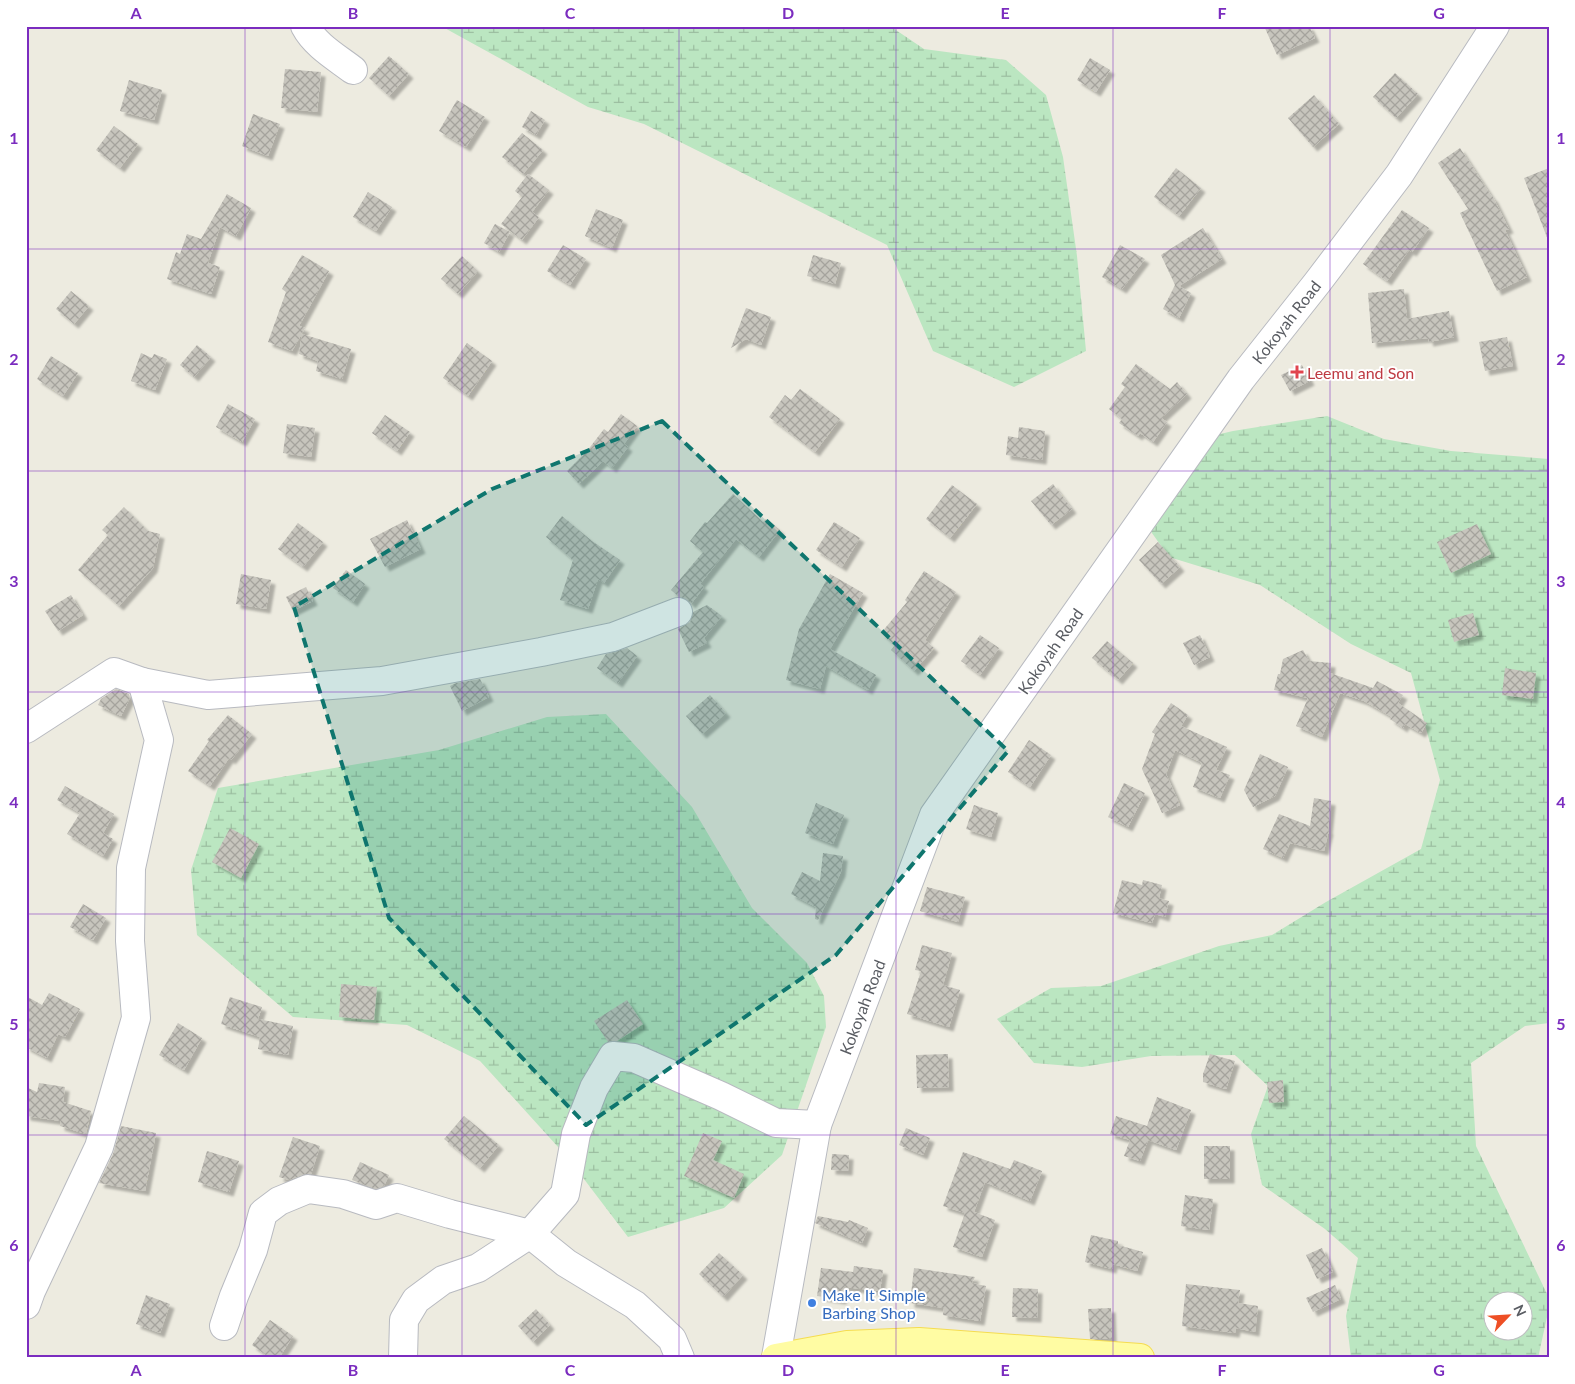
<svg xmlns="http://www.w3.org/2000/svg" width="1575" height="1384" font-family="Lato,sans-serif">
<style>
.wetland{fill:url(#wetland-marsh);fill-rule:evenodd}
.building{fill:url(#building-cross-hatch);filter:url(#shadow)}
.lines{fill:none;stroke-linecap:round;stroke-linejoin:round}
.minor-casing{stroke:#b8bac0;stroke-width:30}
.major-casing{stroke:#f5dc51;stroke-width:30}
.minor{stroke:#fff;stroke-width:28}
.major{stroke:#fffca3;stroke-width:28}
.marked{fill:#0f766e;fill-opacity:0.2;stroke:#0f766e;stroke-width:4;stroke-dasharray:10 6;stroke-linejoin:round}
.grid{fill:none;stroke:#7b2cbf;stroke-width:1;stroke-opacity:0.55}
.health-dot{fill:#e0444e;stroke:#fff;stroke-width:2}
.shop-dot{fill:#3f7fe0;stroke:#fff;stroke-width:2}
.labels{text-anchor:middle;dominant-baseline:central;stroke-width:4;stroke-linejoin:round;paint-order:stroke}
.street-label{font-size:16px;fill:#595c62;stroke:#fff}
.health-label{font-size:16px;fill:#be3a42;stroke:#fff;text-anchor:start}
.shop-label{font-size:16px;fill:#366cbe;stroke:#fff;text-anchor:start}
.neatline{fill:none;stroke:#7b2cbf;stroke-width:2}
.grid-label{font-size:16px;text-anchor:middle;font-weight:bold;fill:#7b2cbf}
</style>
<defs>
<pattern id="wetland-marsh" width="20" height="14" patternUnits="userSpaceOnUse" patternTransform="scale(1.25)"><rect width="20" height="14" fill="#bbe6c1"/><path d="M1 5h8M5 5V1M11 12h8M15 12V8" fill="none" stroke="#9bbea0"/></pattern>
<pattern id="building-cross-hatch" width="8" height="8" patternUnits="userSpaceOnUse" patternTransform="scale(1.25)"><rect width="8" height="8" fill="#c7c5bd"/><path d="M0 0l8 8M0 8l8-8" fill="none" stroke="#a5a39d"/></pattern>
<filter id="shadow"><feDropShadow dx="4.5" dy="4.5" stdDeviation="1" flood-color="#0004"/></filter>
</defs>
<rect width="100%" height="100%" fill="#edebe0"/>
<g class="wetland">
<polygon points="441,26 890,26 924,49 1006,60 1046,95 1063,157 1077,256 1086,351 1014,387 933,351 887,245 644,124 588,107"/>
<path d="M1327 416 1384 439 1451 451 1549 459V1023L1525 1026 1471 1063 1476 1146 1549 1298V1308L1538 1358H1351L1346 1316 1358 1258 1325 1229 1262 1185 1251 1134 1268 1086 1235 1055 1151 1056 1082 1067 1034 1063 997 1019 1051 988 1101 986 1219 946 1272 935 1326 902 1421 849 1440 780 1411 673 1351 644 1260 585 1169 557 1137 512 1194 440 1233 431ZM1492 1302H1522V1332H1492Z"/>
<polygon points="606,714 692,807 752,908 807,963 824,996 826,1027 782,1155 724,1208 628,1237 568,1158 480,1061 407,1025 293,1017 197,935 191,870 218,788 439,750 547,717"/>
</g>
<g class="building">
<polygon points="1264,26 1309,26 1315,38 1277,55"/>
<polygon points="389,56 409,74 389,96 369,78"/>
<polygon points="1090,58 1110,70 1096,92 1077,80"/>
<polygon points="285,69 321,72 317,112 281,108"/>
<polygon points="1395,73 1418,94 1396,118 1373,97"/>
<polygon points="129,80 162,90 154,120 120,111"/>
<polygon points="1314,95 1339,124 1313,147 1288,118"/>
<polygon points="457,100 485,117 466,147 439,131"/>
<polygon points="531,111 545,120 536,135 522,127"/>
<polygon points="253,114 280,124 268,156 242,146"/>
<polygon points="114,126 138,144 120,168 96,150"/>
<polygon points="522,133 543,150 523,174 502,157"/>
<polygon points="1460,148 1492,197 1493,197 1509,229 1505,230 1527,277 1497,291 1460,213 1468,209 1438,163"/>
<polygon points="1176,168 1201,188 1179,216 1154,197"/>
<polygon points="1549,168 1549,240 1548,240 1524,178"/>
<polygon points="528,174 549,190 532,212 539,217 522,240 501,224 522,197 515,191"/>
<polygon points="368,192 392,207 376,231 353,217"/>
<polygon points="227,194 251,208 236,236 220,227 208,263 220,267 211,294 167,279 176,252 180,254 187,234 201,239"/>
<polygon points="596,209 623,220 612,248 585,236"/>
<polygon points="1402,210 1429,228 1412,252 1409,250 1387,281 1363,264"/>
<polygon points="495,224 510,232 499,252 484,243"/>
<polygon points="1203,228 1222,259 1179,286 1191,293 1179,318 1163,309 1175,285 1161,255"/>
<polygon points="563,245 586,259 570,285 547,271"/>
<polygon points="1120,245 1145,259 1122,289 1102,277"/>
<polygon points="302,255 329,271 299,326 305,328 292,351 268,342 286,292 282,289"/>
<polygon points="813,255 841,263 835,284 807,276"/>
<polygon points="462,256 478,271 458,294 441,279"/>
<polygon points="1404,289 1407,319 1449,311 1454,337 1429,342 1428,338 1372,343 1368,293"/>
<polygon points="71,291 89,306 74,324 56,309"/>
<polygon points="746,308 771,317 761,345 746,339 731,348"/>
<polygon points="302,334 351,349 342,379 316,371 318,361 299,354"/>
<polygon points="1507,337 1513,366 1485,371 1479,342"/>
<polygon points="467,343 492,361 468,396 443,378"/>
<polygon points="197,345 211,357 194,377 180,365"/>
<polygon points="141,353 152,358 154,354 167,359 155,390 131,381"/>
<polygon points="51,356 78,373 63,396 37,379"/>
<polygon points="1136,364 1170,389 1177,382 1187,394 1161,418 1167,422 1153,442 1140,433 1138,436 1119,423 1122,419 1109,409 1125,387 1121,384"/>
<polygon points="1302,365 1310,381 1290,391 1281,375"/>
<polygon points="800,389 840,419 815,452 769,417 785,395 791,400"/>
<polygon points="228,404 255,419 242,442 216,427"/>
<polygon points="621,414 637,426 624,444 628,447 612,468 603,461 579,484 567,471 587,451 604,429 608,432"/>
<polygon points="385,415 410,432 397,451 372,433"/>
<polygon points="287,424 315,428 311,457 283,453"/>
<polygon points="1019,427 1045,431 1042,460 1006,455 1008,436 1018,438"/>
<polygon points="1053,484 1072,509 1051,525 1031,501"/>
<polygon points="952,485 977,504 950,538 926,519"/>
<polygon points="733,494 763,522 766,519 780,530 759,557 736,539 700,584 704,587 691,604 687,600 679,597 671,590 703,552 690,541 705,522 707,523"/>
<polygon points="124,507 148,531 160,534 153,568 119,606 78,570 108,535 102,530"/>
<polygon points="562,516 592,541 620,560 604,583 598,579 588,609 560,600 573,560 546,537"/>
<polygon points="407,520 421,549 385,567 370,539"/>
<polygon points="834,522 860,538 842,567 816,550"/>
<polygon points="298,523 323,542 303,567 278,549"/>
<polygon points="1477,524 1491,554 1451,573 1437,542"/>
<polygon points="1158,542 1180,567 1161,584 1139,560"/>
<polygon points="346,570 365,584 353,602 333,588"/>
<polygon points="924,571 956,592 925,640 934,648 914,671 891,650 895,645 881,633 907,602 905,600"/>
<polygon points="241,574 271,580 266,609 236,604"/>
<polygon points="830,574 863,593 830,649 876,675 868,690 826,666 820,689 786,680 799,629"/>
<polygon points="306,587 313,601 293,611 286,597"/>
<polygon points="71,595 83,615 58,631 45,611"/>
<polygon points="707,605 722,616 704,638 707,643 689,652 678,629 690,622 693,612"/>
<polygon points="1473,613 1479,635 1454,642 1448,620"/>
<polygon points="980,635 999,648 980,675 961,661"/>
<polygon points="1200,635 1210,657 1194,665 1183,643"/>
<polygon points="1107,641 1133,663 1118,680 1092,658"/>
<polygon points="627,648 637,656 618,683 597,668 606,654"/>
<polygon points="1303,650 1309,661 1331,663 1330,673 1373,688 1377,681 1403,695 1398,703 1427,723 1421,733 1405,724 1403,728 1390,719 1392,717 1364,701 1340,693 1322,737 1296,726 1308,698 1274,690 1278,674 1280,674 1283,659"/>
<polygon points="1505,668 1536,673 1533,699 1502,695"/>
<polygon points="480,679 489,697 462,711 450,686 456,683"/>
<polygon points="116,689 129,694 130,698 121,716 98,705 101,699"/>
<polygon points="710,695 726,713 702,734 686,716"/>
<polygon points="1171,703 1188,715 1181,726 1227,747 1216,770 1230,775 1220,798 1193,787 1202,763 1175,750 1166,774 1180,805 1162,813 1142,769 1155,734 1152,732"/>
<polygon points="228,715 252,734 231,760 229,758 210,786 188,771 209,741 207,740"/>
<polygon points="1029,740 1051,755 1030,787 1008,772"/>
<polygon points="1260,754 1288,767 1275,796 1253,807 1244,790"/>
<polygon points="1124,783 1145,793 1128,827 1108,817"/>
<polygon points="65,786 114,814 103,833 113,839 103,856 67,834 80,813 57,800"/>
<polygon points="1314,798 1331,801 1328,830 1329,830 1324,851 1290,843 1283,858 1263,849 1279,814 1310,826"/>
<polygon points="816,803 844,815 833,844 805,833"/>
<polygon points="974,805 998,813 991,837 966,829"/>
<polygon points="230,828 259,844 241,878 212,862"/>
<polygon points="823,853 843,856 841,872 818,920 815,919 816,907 791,894 802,872 820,881"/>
<polygon points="1122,880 1142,885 1143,880 1162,885 1159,898 1169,901 1165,917 1155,914 1152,923 1113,913"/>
<polygon points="927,887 965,897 958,922 920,911"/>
<polygon points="83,904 106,918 93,940 70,927"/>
<polygon points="922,945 952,953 943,985 960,990 949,1027 907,1014 921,971 915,970"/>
<polygon points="341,984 377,987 374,1020 339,1017"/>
<polygon points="49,993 80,1009 65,1037 58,1034 47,1058 26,1047 26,996 42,1005"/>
<polygon points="230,997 262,1007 258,1019 293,1026 288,1055 258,1049 260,1037 221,1024"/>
<polygon points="627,1000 643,1024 617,1041 608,1042 594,1021"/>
<polygon points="178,1023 202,1038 184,1070 159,1055"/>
<polygon points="948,1054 949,1087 917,1088 916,1055"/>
<polygon points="1210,1054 1235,1061 1226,1089 1203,1082 1203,1074"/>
<polygon points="1283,1080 1284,1102 1269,1103 1267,1082"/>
<polygon points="39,1083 65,1087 63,1102 91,1111 86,1134 60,1126 61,1121 26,1116 26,1087 37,1092"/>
<polygon points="1157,1097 1191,1110 1176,1150 1148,1140 1140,1161 1124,1156 1130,1140 1110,1134 1116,1116 1147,1126"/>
<polygon points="464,1116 499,1145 480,1168 444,1139"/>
<polygon points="121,1126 156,1133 145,1191 99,1183 113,1154"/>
<polygon points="906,1128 930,1138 923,1155 899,1145"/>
<polygon points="703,1133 722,1141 713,1160 744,1174 734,1198 684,1176"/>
<polygon points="293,1137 320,1146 311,1174 302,1175 289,1180 279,1177"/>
<rect x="1204" y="1146" width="26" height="33"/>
<polygon points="207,1151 239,1161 229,1192 198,1182"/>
<polygon points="963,1152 1010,1169 1014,1160 1042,1171 1030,1201 985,1182 974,1212 995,1220 982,1257 953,1247 965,1213 943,1206"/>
<polygon points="832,1154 849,1155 848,1171 831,1170"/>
<polygon points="360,1162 389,1175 384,1186 376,1189 352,1180"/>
<polygon points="1185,1195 1213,1199 1209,1230 1181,1226"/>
<polygon points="818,1216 848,1222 849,1220 868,1228 862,1243 815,1223"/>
<polygon points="1091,1235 1118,1241 1118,1245 1143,1252 1137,1271 1113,1264 1112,1269 1085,1262"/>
<polygon points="1322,1248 1333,1272 1317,1279 1306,1255"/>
<polygon points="719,1253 743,1275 723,1297 699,1274"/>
<polygon points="854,1266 883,1270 880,1291 844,1287 842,1300 817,1296 821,1268 853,1272"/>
<polygon points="914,1268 975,1277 972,1283 986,1286 980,1321 943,1315 944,1308 910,1303"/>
<polygon points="1186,1284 1240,1290 1238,1303 1258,1306 1255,1332 1236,1328 1235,1333 1182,1326"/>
<polygon points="1335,1285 1341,1299 1313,1312 1306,1298"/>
<polygon points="1013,1288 1038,1289 1037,1318 1012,1317"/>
<polygon points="146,1295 170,1304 160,1333 136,1324"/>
<polygon points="1111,1308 1112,1339 1090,1339 1088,1309"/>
<polygon points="536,1309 550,1325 533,1342 518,1326"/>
<polygon points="270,1320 293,1336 279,1358 270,1358 252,1345"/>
</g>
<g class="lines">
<defs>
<g id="minor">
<path d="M305 26C315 45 336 57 353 70"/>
<polyline points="142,682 208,695 382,681 541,652 613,637 678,612"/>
<polyline points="26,729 114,672 142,682 159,740 131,868 130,941 136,1018 99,1147 31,1291 26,1305"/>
<polyline points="224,1326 234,1296 253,1250 263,1213 279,1201 308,1189 343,1194 376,1205 397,1198 450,1214 530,1234 566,1263 635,1305 672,1339 680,1358"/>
<polyline points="776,1357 817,1125 934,815 1241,379 1317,283 1399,175 1495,26"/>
<polyline points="403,1358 404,1320 416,1300 443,1280 478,1268 530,1234 565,1194 576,1134 594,1088 613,1056 634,1058 721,1096 776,1123 817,1125"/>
</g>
<polyline id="major" points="776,1358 847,1345 919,1342 1140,1358"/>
</defs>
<use href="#minor" class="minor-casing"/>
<use href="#major" class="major-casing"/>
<use href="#minor" class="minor"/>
<use href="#major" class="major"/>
</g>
<path class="marked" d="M662 421 1008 751 836 955 586 1125 389 918 294 607 492 489Z"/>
<path class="grid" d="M245 26V1358M462 26V1358M679 26V1358M896 26V1358M1113 26V1358M1330 26V1358M26 249H1549M26 471H1549M26 692H1549M26 914H1549M26 1135H1549"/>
<path class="health-dot" d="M1294.5 364.5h5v5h5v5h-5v5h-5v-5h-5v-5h5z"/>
<circle class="shop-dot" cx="812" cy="1303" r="5"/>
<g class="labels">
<g class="street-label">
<text transform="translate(1286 322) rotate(-52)">Kokoyah Road</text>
<text transform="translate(1050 651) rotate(-55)">Kokoyah Road</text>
<text transform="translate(862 1007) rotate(-69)">Kokoyah Road</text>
</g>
<g class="health-label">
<text x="1307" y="372">Leemu and Son</text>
</g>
<g class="shop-label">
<text x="822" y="1294">Make It Simple<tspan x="822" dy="18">Barbing Shop</tspan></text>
</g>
</g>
<rect width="1575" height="1384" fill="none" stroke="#ffffff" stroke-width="55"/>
<g transform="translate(1508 1316) rotate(65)"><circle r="24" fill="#ffffff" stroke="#bdbec0"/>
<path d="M0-4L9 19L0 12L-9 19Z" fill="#ee4f25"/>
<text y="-8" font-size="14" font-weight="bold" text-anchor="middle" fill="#595c62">N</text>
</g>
<rect x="28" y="28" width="1520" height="1328" class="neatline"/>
<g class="grid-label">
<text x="136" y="19">A</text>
<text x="353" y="19">B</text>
<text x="570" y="19">C</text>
<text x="788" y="19">D</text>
<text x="1005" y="19">E</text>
<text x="1222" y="19">F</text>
<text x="1439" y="19">G</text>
<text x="14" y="144">1</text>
<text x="1561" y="144">1</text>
<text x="14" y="365">2</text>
<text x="1561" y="365">2</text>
<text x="14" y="587">3</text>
<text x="1561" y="587">3</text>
<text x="14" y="808">4</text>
<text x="1561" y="808">4</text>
<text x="14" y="1030">5</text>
<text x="1561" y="1030">5</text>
<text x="14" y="1251">6</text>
<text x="1561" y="1251">6</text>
<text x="136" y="1376">A</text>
<text x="353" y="1376">B</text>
<text x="570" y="1376">C</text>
<text x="788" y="1376">D</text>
<text x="1005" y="1376">E</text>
<text x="1222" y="1376">F</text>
<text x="1439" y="1376">G</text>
</g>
</svg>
